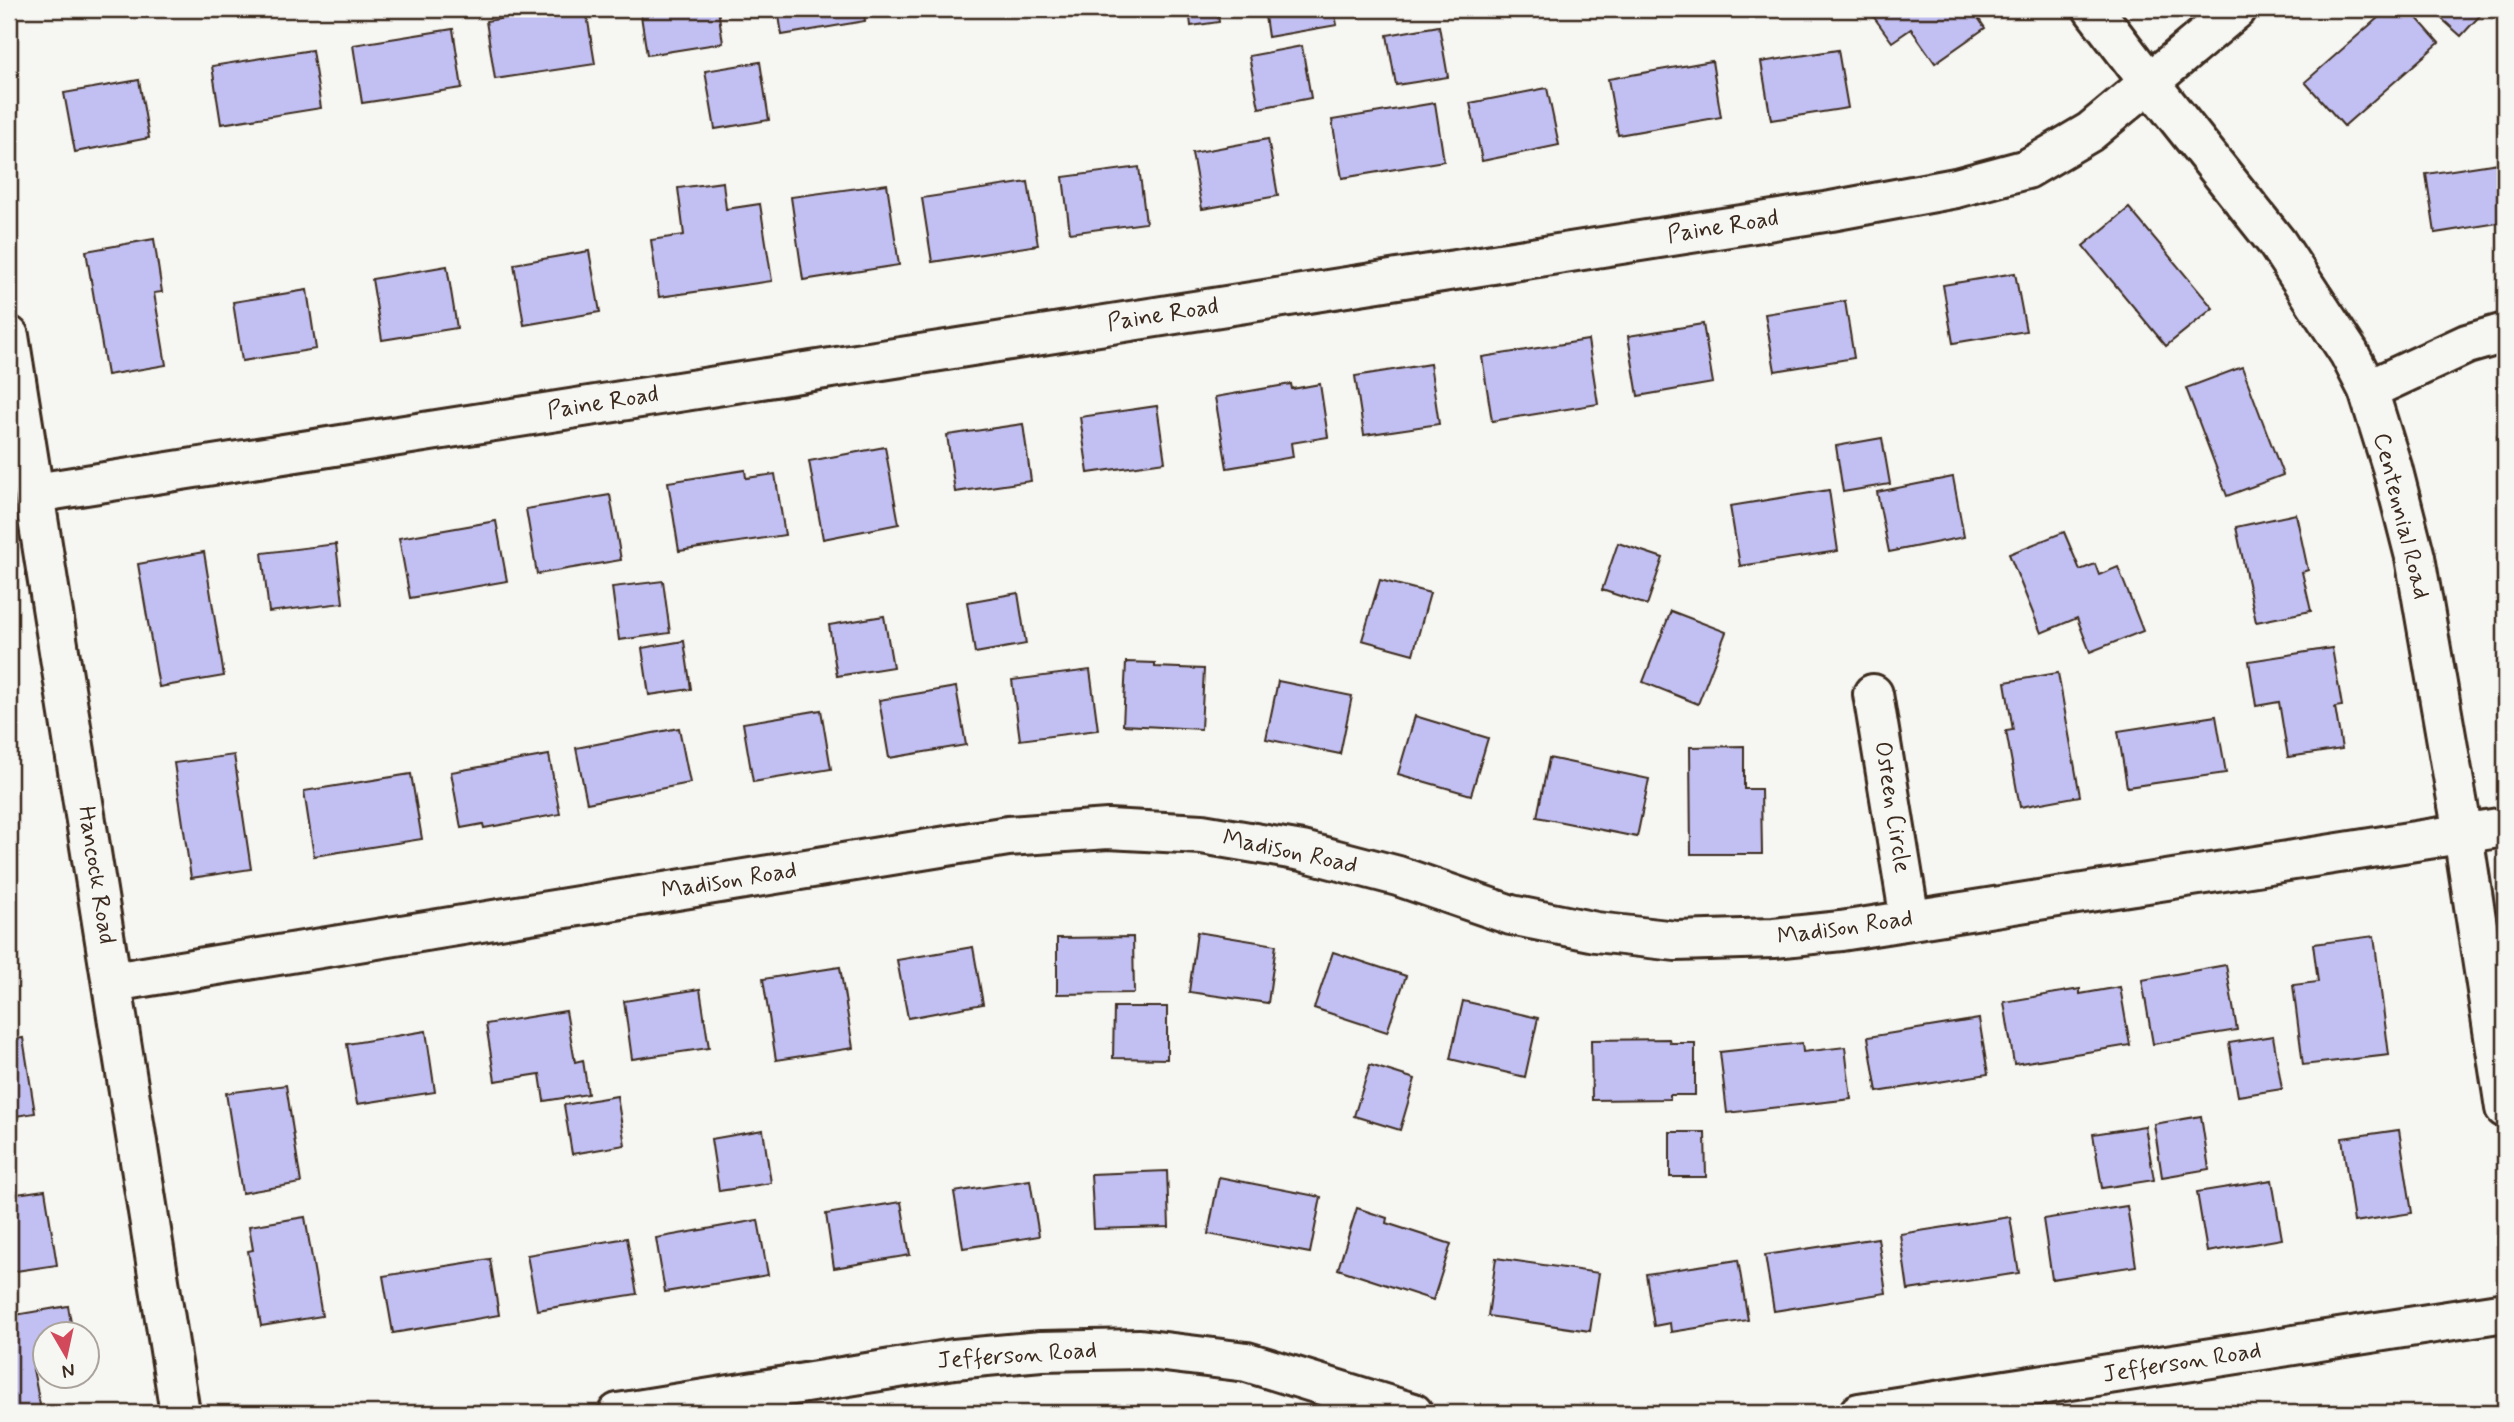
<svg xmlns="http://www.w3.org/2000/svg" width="2514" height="1422" font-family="Mynerve,sans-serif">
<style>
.building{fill:#c2c0f2;stroke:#3b2a1e;stroke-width:2}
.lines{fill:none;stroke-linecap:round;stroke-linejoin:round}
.street-casing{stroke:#3b2a1e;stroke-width:44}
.street{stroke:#f6f6f2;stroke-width:38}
.labels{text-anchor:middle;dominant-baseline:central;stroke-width:5;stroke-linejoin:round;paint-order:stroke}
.street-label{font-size:24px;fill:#3b2a1e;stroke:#f6f6f2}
</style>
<rect width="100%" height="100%" fill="#f6f6f2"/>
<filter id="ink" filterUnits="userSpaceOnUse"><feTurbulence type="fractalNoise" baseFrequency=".0143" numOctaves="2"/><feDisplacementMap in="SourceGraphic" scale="14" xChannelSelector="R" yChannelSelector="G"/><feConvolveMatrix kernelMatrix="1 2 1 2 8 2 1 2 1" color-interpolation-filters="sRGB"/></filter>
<g filter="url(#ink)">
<g class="building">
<polygon points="565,9 586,9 595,64 495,79 486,21"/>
<polygon points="640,9 718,9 723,43 647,55"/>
<polygon points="778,9 863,9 865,21 782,35"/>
<polygon points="914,9 942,9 914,13"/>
<polygon points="1189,9 1217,9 1219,22 1191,26"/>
<polygon points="1264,9 1334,9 1337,25 1268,37"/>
<polygon points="1868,9 1972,9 1985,28 1935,63 1911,29 1892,42"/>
<polygon points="2388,9 2409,9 2439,43 2344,126 2305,82"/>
<polygon points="2431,9 2486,9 2461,36"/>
<polygon points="1439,26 1448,77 1396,85 1387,35"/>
<polygon points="453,29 462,88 362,103 353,45"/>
<polygon points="1302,46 1311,98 1259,108 1249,56"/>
<polygon points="312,50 321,108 221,124 212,66"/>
<polygon points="1838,50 1848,108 1771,120 1761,62"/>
<polygon points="1712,61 1721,117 1618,135 1608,79"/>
<polygon points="760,62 769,120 715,129 705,71"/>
<polygon points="139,80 149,138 75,152 64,93"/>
<polygon points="1547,88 1559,145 1482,161 1470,103"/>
<polygon points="1435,103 1444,161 1342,178 1332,120"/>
<polygon points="1268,139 1278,196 1202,209 1192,153"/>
<polygon points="2505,162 2505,222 2435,233 2426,174"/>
<polygon points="1139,167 1146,223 1070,233 1063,177"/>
<polygon points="723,182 726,209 760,204 772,281 659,297 651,240 684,235 678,188"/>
<polygon points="1028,182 1038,245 932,262 922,198"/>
<polygon points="887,184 899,265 803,280 791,197"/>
<polygon points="2129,208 2213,308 2166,346 2083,246"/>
<polygon points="154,239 162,292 154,293 166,365 107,375 86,251"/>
<polygon points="589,251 600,312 524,325 514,264"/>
<polygon points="447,266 457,328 382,340 372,279"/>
<polygon points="2015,273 2026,331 1953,343 1943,285"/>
<polygon points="307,290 316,349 242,361 233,302"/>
<polygon points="1845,301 1854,358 1775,371 1765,314"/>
<polygon points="1703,324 1713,383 1638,396 1628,336"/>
<polygon points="1588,340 1598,404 1492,421 1482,357"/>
<polygon points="1430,364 1439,424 1364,435 1355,376"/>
<polygon points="2242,367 2283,475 2227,496 2186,388"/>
<polygon points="1291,384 1292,389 1320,384 1328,437 1291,443 1293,457 1227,468 1215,397"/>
<polygon points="1157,406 1165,462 1088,473 1080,417"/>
<polygon points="1023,424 1031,481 955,492 947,435"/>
<polygon points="2505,435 2505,484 2497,436"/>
<polygon points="1882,438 1890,484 1843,492 1836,446"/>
<polygon points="885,447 899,524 823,539 809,461"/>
<polygon points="745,470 746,478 775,474 785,535 679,551 668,482"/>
<polygon points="1953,477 1964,537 1889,552 1877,492"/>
<polygon points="1829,490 1838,551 1740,566 1730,506"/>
<polygon points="610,495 621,560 537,574 526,509"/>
<polygon points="2296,514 2308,570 2302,572 2311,611 2256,622 2236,527"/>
<polygon points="496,521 507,581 410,598 399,538"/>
<polygon points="2064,532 2080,570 2095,564 2099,575 2118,567 2143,631 2090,652 2077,618 2041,633 2009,554"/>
<polygon points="1618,543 1663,558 1647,605 1602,590"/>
<polygon points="336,544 343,603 269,612 262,553"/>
<polygon points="204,552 224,676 159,687 138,564"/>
<polygon points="1380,580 1430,593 1413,654 1362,640"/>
<polygon points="663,581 670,633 619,640 612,587"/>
<polygon points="1018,593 1026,644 975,653 967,602"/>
<polygon points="1671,611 1726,632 1698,704 1643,682"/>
<polygon points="884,616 893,667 837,676 829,625"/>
<polygon points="684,641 691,689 649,695 642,648"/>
<polygon points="2332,648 2342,706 2335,707 2342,749 2288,757 2279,702 2256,706 2249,661"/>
<polygon points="1126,662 1155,663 1155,667 1204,669 1201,729 1123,725"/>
<polygon points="1090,670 1098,730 1020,740 1012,680"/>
<polygon points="2058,673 2080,796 2020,807 2006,731 2013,730 2005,682"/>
<polygon points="1278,681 1352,696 1340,754 1266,739"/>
<polygon points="956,687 966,745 889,758 879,700"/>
<polygon points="821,710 831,769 753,782 743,723"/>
<polygon points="1415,716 1488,738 1471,795 1398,774"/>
<polygon points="2216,716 2226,773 2127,787 2118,731"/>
<polygon points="679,728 690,783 587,803 576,748"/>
<polygon points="1744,746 1744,789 1761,789 1762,854 1691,854 1690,747"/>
<polygon points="234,755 251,869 191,878 174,763"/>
<polygon points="549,755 560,814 484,828 483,824 461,828 451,772"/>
<polygon points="1549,758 1649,779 1637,837 1537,817"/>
<polygon points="411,774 422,839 314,856 304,791"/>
<polygon points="1197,932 1276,945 1268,1003 1189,992"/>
<polygon points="2374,936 2389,1055 2303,1065 2293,985 2318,982 2313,944"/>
<polygon points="1133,937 1134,993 1057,994 1057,938"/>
<polygon points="973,947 983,1004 908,1018 897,960"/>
<polygon points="1333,952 1406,976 1387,1032 1314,1008"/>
<polygon points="2226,965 2237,1030 2153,1044 2142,980"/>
<polygon points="840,967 853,1048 776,1060 763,979"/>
<polygon points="2120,987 2130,1045 2014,1064 2004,1002 2080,989 2080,994"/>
<polygon points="700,989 709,1048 632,1059 624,1001"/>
<polygon points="1463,1001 1538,1018 1525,1077 1450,1059"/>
<polygon points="1114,1007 1167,1007 1167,1059 1113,1058"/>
<polygon points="566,1011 575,1062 583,1060 588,1094 544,1101 540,1074 495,1081 486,1024"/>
<polygon points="1979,1019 1988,1074 1877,1092 1868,1037"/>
<polygon points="426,1031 435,1092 357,1104 347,1044"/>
<polygon points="2273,1036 2282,1089 2238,1096 2229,1043"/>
<polygon points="23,1038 35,1113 9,1117 9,1040"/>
<polygon points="1669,1039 1670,1043 1695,1043 1695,1095 1670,1095 1670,1099 1592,1100 1591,1040"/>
<polygon points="1802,1043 1803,1052 1845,1047 1851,1099 1727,1113 1720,1052"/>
<polygon points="1370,1065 1415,1079 1400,1130 1354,1116"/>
<polygon points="286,1085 301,1183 242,1193 226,1093"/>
<polygon points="617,1096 625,1145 572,1154 564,1105"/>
<polygon points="2201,1116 2209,1169 2162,1177 2154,1124"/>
<polygon points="2145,1126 2154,1180 2102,1188 2093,1134"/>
<polygon points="763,1130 771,1183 719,1191 711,1139"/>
<polygon points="2399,1130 2412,1213 2354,1222 2342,1138"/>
<polygon points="1670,1132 1705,1132 1706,1177 1670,1177"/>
<polygon points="1167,1171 1169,1227 1094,1229 1091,1174"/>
<polygon points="1219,1177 1321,1197 1310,1253 1208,1234"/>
<polygon points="1030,1180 1039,1236 963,1248 954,1192"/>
<polygon points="2272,1180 2282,1239 2207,1252 2197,1192"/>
<polygon points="45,1190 57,1265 9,1272 9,1195"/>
<polygon points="901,1202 910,1255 834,1268 826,1214"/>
<polygon points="2127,1206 2136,1266 2052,1279 2043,1219"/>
<polygon points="1357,1208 1387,1218 1386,1223 1451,1244 1433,1300 1338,1269"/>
<polygon points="305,1217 322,1316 261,1326 248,1251 253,1250 249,1226"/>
<polygon points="2010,1217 2019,1273 1908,1290 1900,1234"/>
<polygon points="758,1220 768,1275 665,1292 656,1238"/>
<polygon points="627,1238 637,1294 537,1310 527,1255"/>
<polygon points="1878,1238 1886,1293 1774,1311 1765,1255"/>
<polygon points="1496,1258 1599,1273 1590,1331 1488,1316"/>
<polygon points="490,1259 499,1315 393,1333 383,1276"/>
<polygon points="1738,1260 1748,1320 1671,1332 1670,1323 1654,1326 1646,1274"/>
<polygon points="68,1306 73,1334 46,1334 46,1367 33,1369 41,1410 9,1413 9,1316"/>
</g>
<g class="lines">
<defs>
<g id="street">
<polyline points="2093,9 2149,82 2277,243 2349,353 2368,390 2392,467 2415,557 2463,834 2505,1108"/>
<polyline points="9,336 180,1413"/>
<polyline points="2368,390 2467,344 2505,333"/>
<polyline points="35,493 1831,211 1956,188 2027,169 2090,132 2237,9"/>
<polyline points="1873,694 1910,920"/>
<polyline points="113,982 1008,836 1108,829 1202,834 1302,851 1398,876 1511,915 1596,932 1676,941 1774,938 1841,931 2505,827"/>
<polyline points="618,1413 954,1359 1041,1351 1140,1349 1247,1362 1413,1413"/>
<polyline points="1859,1413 2505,1312"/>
</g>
</defs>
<use href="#street" class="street-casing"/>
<use href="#street" class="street"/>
</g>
</g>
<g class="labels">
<g class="street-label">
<text transform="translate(1723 227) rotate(-9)">Paine Road</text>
<text transform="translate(1163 315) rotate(-9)">Paine Road</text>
<text transform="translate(603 403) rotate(-9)">Paine Road</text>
<text transform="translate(2401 516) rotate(76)">Centennial Road</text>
<text transform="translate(1892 807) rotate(81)">Osteen Circle</text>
<text transform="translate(1290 852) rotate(12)">Madison Road</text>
<text transform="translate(96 875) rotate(81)">Hancock Road</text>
<text transform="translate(729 881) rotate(-9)">Madison Road</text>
<text transform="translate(1845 928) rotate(-8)">Madison Road</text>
<text transform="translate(1017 1356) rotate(-4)">Jefferson Road</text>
<text transform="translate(2182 1363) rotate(-9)">Jefferson Road</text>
</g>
</g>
<rect width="2514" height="1422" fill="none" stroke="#f6f6f2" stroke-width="35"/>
<rect x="18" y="18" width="2479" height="1387" fill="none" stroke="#3b2a1e" stroke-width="2.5" filter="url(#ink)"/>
<g transform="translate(66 1355) rotate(171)"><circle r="33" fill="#f6f6f2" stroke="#aba49d" stroke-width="2"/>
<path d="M0-5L12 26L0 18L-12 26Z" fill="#d1495b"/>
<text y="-10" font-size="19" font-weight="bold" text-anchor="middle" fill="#3b2a1e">N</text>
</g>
</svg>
